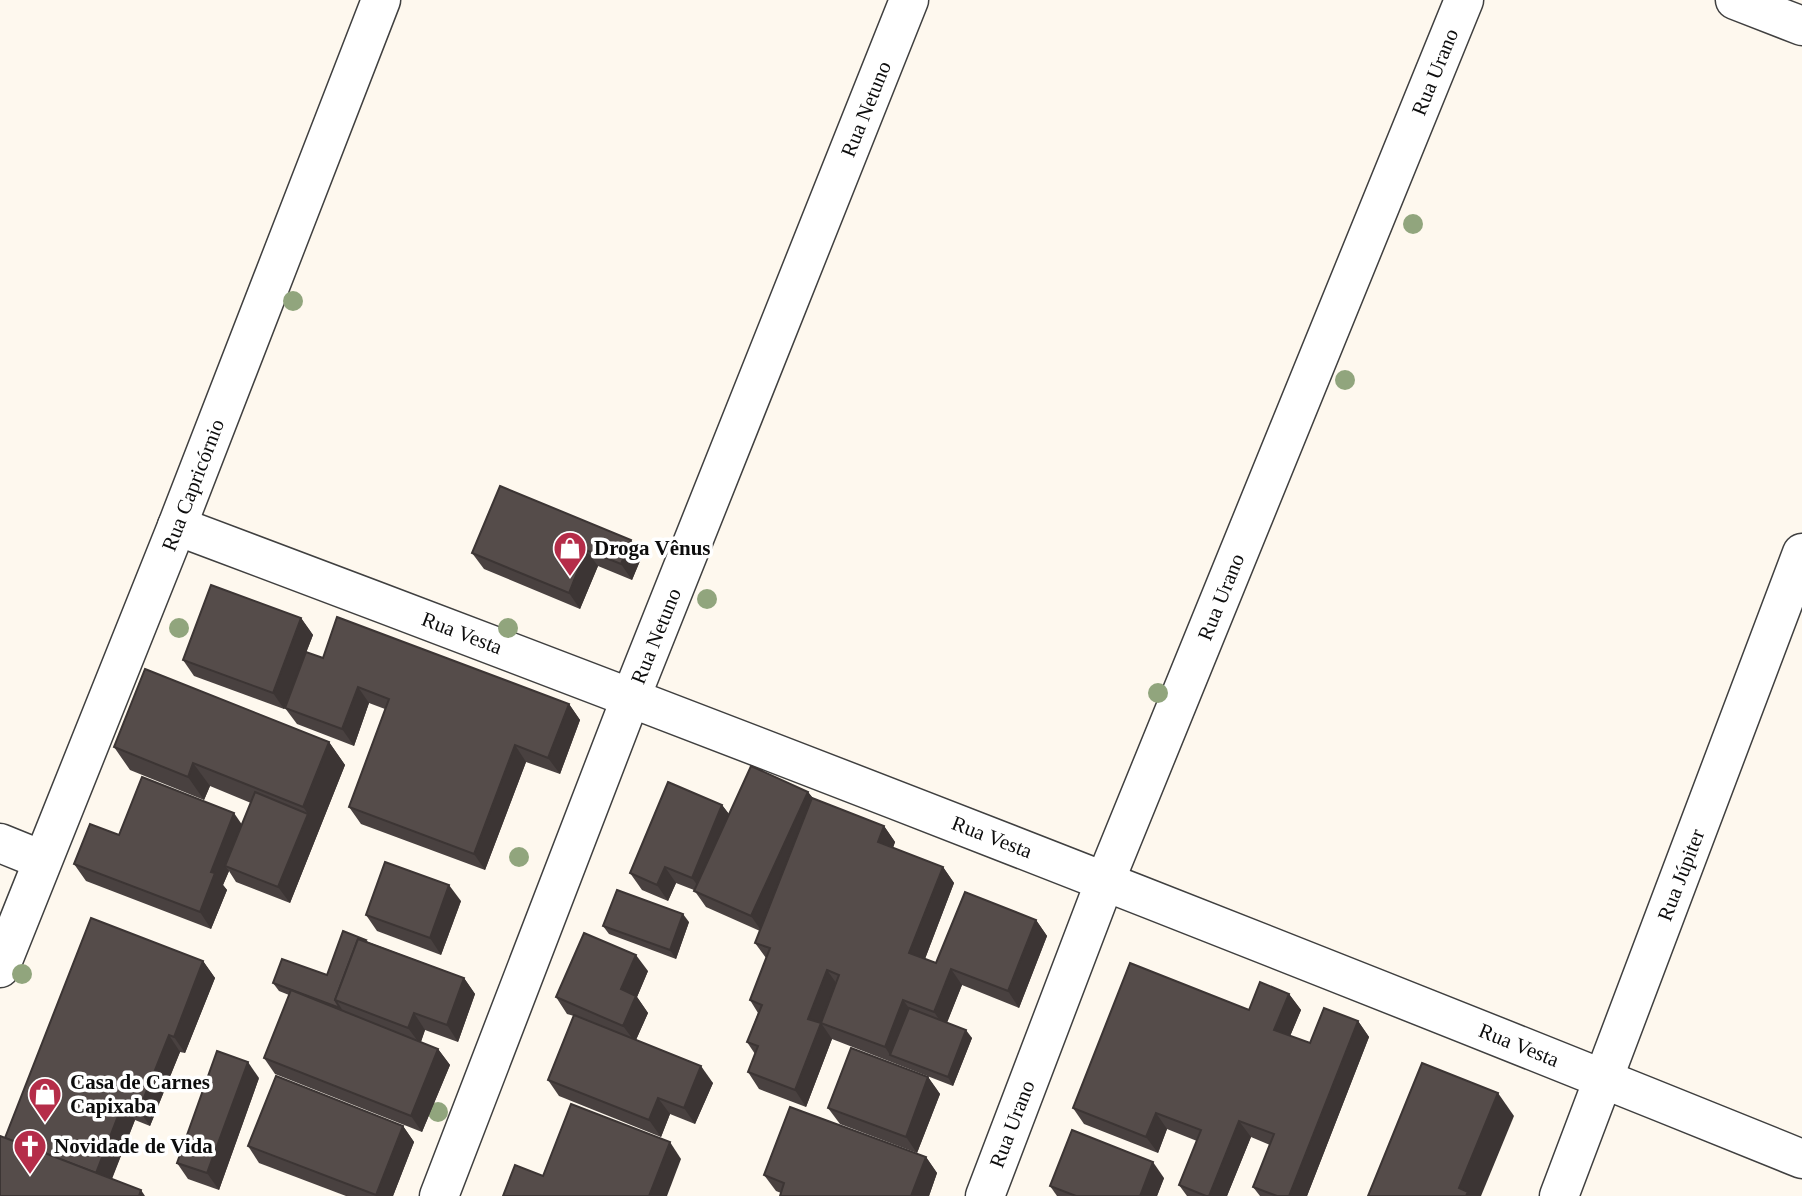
<svg xmlns="http://www.w3.org/2000/svg" width="1802" height="1196" font-family="Georgia,serif">
<style>
.lines{fill:none;stroke-linecap:round;stroke-linejoin:round}
.minor-casing{stroke:#404040;stroke-width:41}
.minor{stroke:#fff;stroke-width:38}
.tree{fill:#91a57d}
.wall{fill:#494140}
.shaded-wall{fill:#3c3534}
.building{fill:#554c4a;stroke:#3c3534;stroke-width:2;fill-rule:evenodd}
.labels{text-anchor:middle;dominant-baseline:central;stroke-width:7;stroke-linejoin:round;paint-order:stroke}
.street-label{font-size:21px;fill:#0d0d0d;stroke:#fff}
.poi-label{font-size:21px;font-weight:bold;fill:#0d0d0d;stroke:#fff;text-anchor:start}
</style>
<rect width="100%" height="100%" fill="#fef8ee"/>
<g class="lines">
<defs>
<g id="minor">
<polyline points="1735,0 1802,26"/>
<path d="M177 526C721 730 1263 941 1802 1159"/>
<polyline points="0,843 42,860"/>
<polyline points="0,968 177,526 381,0"/>
<polyline points="439,1196 631,697 909,0"/>
<polyline points="985,1196 1105,881 1464,0"/>
<polyline points="1559,1196 1802,553"/>
</g>
</defs>
<use href="#minor" class="minor-casing"/>
<use href="#minor" class="minor"/>
</g>
<g class="tree">
<circle cx="1413" cy="224" r="10"/>
<circle cx="293" cy="301" r="10"/>
<circle cx="1345" cy="380" r="10"/>
<circle cx="707" cy="599" r="10"/>
<circle cx="179" cy="628" r="10"/>
<circle cx="508" cy="628" r="10"/>
<circle cx="1158" cy="693" r="10"/>
<circle cx="519" cy="857" r="10"/>
<circle cx="22" cy="974" r="10"/>
<circle cx="438" cy="1112" r="10"/>
</g>
<g class="wall">
<polygon points="500,486 642,556 632,580 598,566 580,609 484,569 472,553"/>
<polygon points="301,618 313,635 284,709 194,676 183,660"/>
<polygon points="323,658 569,704 580,720 560,774 526,762 485,870 361,824 349,807 385,709 369,703 354,746 297,724 285,708"/>
<polygon points="329,742 345,765 290,903 236,882 229,871 223,885 227,890 211,929 86,881 74,864 119,835 242,825 251,803 210,786 204,800 130,770 114,747"/>
<polygon points="808,792 813,798 884,826 895,842 893,848 943,867 954,883 925,959 936,963 1036,920 1047,936 1019,1008 962,985 947,1022 972,1038 953,1086 832,1039 806,1107 759,1089 748,1072 755,1054 747,1042 758,1013 750,1000 766,958 755,943 760,931 706,907 694,890 676,883 668,901 642,890 630,873 722,805 729,814"/>
<polygon points="461,901 441,955 377,931 366,915"/>
<polygon points="689,922 676,959 609,934 603,926"/>
<polygon points="366,940 368,942 464,978 475,994 458,1042 425,1030 421,1042 438,1049 450,1065 422,1132 275,1074 264,1058 289,995 279,991 273,983 327,975"/>
<polygon points="203,961 215,978 185,1053 180,1052 150,1126 135,1120 112,1179 5,1138"/>
<polygon points="648,971 637,997 648,1013 636,1040 713,1083 695,1124 670,1114 661,1137 559,1096 548,1080 574,1016 567,1014 556,997"/>
<polygon points="1289,994 1301,1010 1290,1036 1310,1043 1358,1021 1369,1037 1307,1196 1260,1196 1253,1187 1270,1145 1251,1137 1227,1196 1187,1196 1179,1185 1197,1141 1167,1129 1158,1153 1084,1124 1073,1108 1249,1010"/>
<polygon points="928,1077 940,1094 917,1153 840,1124 828,1108"/>
<polygon points="259,1078 219,1190 188,1179 177,1163"/>
<polygon points="403,1126 414,1142 393,1196 346,1196 259,1163 248,1146"/>
<polygon points="926,1157 937,1173 929,1196 780,1196 781,1193 776,1191 764,1175"/>
<polygon points="1164,1178 1157,1196 1057,1196 1050,1186"/>
</g>
<g class="shaded-wall">
<polygon points="631,540 642,556 632,580 621,564"/>
<polygon points="586,550 598,566 580,609 569,593"/>
<polygon points="301,618 313,635 284,709 273,693"/>
<polygon points="358,687 369,703 354,746 342,729"/>
<polygon points="569,704 580,720 560,774 548,758"/>
<polygon points="329,742 345,765 290,903 278,887 308,814 303,807"/>
<polygon points="515,745 526,762 485,870 474,854"/>
<polygon points="193,763 210,786 204,800 188,777"/>
<polygon points="808,792 820,808 763,933 751,916"/>
<polygon points="722,805 734,821 704,894 692,878"/>
<polygon points="234,813 245,829 225,866 229,871 223,885 227,890 211,929 200,912 211,872"/>
<polygon points="884,826 895,842 889,858 878,842"/>
<polygon points="665,867 676,883 668,901 657,885"/>
<polygon points="943,867 954,883 921,969 909,953"/>
<polygon points="449,885 461,901 441,955 430,938"/>
<polygon points="683,914 689,922 676,959 670,950"/>
<polygon points="1036,920 1047,936 1019,1008 1008,991"/>
<polygon points="636,955 648,971 637,997 648,1013 635,1042 623,1026 621,989"/>
<polygon points="203,961 215,978 185,1053 174,1037"/>
<polygon points="951,969 962,985 945,1028 934,1012"/>
<polygon points="827,970 839,987 821,1023 832,1039 806,1107 795,1090 808,1019"/>
<polygon points="464,978 475,994 458,1042 447,1025"/>
<polygon points="1289,994 1301,1010 1286,1046 1274,1030"/>
<polygon points="903,1000 915,1016 890,1055 885,1047"/>
<polygon points="414,1013 425,1030 420,1044 408,1028"/>
<polygon points="1358,1021 1369,1037 1307,1196 1289,1196"/>
<polygon points="966,1030 972,1038 953,1086 948,1077"/>
<polygon points="169,1035 180,1052 150,1126 139,1110"/>
<polygon points="438,1049 450,1065 422,1132 411,1116"/>
<polygon points="248,1062 259,1078 219,1190 207,1173"/>
<polygon points="701,1066 713,1083 695,1124 684,1108"/>
<polygon points="928,1077 940,1094 917,1153 906,1137"/>
<polygon points="1498,1093 1514,1116 1481,1196 1465,1196 1459,1188"/>
<polygon points="658,1098 670,1114 661,1137 649,1120"/>
<polygon points="123,1103 135,1120 106,1193 95,1177"/>
<polygon points="1156,1113 1167,1129 1158,1153 1146,1137"/>
<polygon points="1239,1121 1251,1137 1227,1196 1209,1196"/>
<polygon points="403,1126 414,1142 393,1196 376,1196"/>
<polygon points="670,1142 681,1159 667,1196 649,1196"/>
<polygon points="926,1157 937,1173 929,1196 911,1196"/>
<polygon points="1153,1162 1164,1178 1157,1196 1140,1196"/>
<polygon points="141,1190 145,1196 139,1196"/>
</g>
<g class="building">
<polygon points="500,486 631,540 621,564 586,550 569,593 472,553"/>
<polygon points="211,585 301,618 273,693 183,660"/>
<polygon points="337,617 569,704 548,758 515,745 474,854 349,807 389,699 358,687 342,729 285,708 306,652 323,658"/>
<polygon points="145,669 329,742 303,807 193,763 188,777 114,747"/>
<polygon points="751,766 808,792 751,916 694,891"/>
<polygon points="142,777 234,813 211,872 215,873 200,912 74,864 90,824 119,835"/>
<polygon points="668,782 722,805 692,878 665,867 657,885 630,873"/>
<polygon points="255,792 308,814 278,887 225,866"/>
<path d="M812 798 884 826 878 842 943 867 909 953 936 963 965 892 1036 920 1008 991 951 969 934 1012 903 1000 885 1047 821 1023 795 1090 748 1072 758 1046 747 1042 762 1005 750 1000 770 948 755 943ZM827 970 839 975 821 1023 808 1019Z"/>
<polygon points="385,862 449,885 430,938 366,915"/>
<polygon points="617,890 683,914 670,950 603,926"/>
<polygon points="91,918 203,961 174,1037 169,1035 139,1110 123,1103 96,1173 5,1138"/>
<polygon points="343,931 366,940 365,941 358,939 335,1000 340,1008 273,983 282,959 327,975"/>
<polygon points="584,933 636,955 621,989 636,996 623,1026 556,997"/>
<polygon points="358,939 464,978 447,1025 414,1013 408,1028 335,1000"/>
<polygon points="1130,963 1249,1010 1260,982 1289,994 1274,1030 1310,1043 1324,1008 1358,1021 1289,1196 1277,1196 1253,1187 1274,1134 1239,1121 1209,1196 1206,1196 1179,1185 1201,1130 1156,1113 1146,1137 1073,1108"/>
<polygon points="291,990 438,1049 411,1116 264,1058"/>
<polygon points="909,1008 966,1030 948,1077 890,1055"/>
<polygon points="574,1015 701,1066 684,1108 658,1098 649,1120 548,1080"/>
<polygon points="851,1048 928,1077 906,1137 828,1108"/>
<polygon points="217,1051 248,1062 207,1173 177,1163"/>
<polygon points="1422,1063 1498,1093 1459,1188 1468,1192 1466,1196 1368,1196"/>
<polygon points="276,1076 403,1126 376,1195 248,1146"/>
<polygon points="571,1104 670,1142 649,1196 503,1196 515,1165 543,1176"/>
<polygon points="790,1107 926,1157 911,1196 780,1196 784,1183 764,1175"/>
<polygon points="1072,1130 1153,1162 1140,1196 1076,1196 1050,1186"/>
<polygon points="0,1136 141,1190 139,1196 0,1196"/>
</g>
<defs>
<symbol id="shop-pin" viewBox="-11 -11 22 30"><path d="M0 17L-7.5 6A9.5 9.5 0 1 1 7.5 6Z" fill="#b52d49" stroke="#fff"/><path d="M-5-2.5h2.3a2.7 3.5 0 0 1 5.4 0H5L5.5 6h-11ZM-1.5-2.5h3a1.5 2.3 0 0 0-3 0Z" fill="#fff"/></symbol>
<symbol id="church-pin" viewBox="-11 -11 22 30"><path d="M0 17L-7.5 6A9.5 9.5 0 1 1 7.5 6Z" fill="#b52d49" stroke="#fff"/><path d="M-1.2-6h2.4v3.5h3.3v2.4h-3.3V6h-2.4V-.1h-3.3v-2.4h3.3Z" fill="#fff"/></symbol>
</defs>
<g fill-rule="evenodd">
<use href="#shop-pin" x="551" y="529" width="38" height="52"/>
<use href="#shop-pin" x="26" y="1075" width="38" height="52"/>
<use href="#church-pin" x="11" y="1127" width="38" height="52"/>
</g>
<g class="labels">
<g class="street-label">
<text transform="translate(1435 72) rotate(-68)">Rua Urano</text>
<text transform="translate(866 109) rotate(-68)">Rua Netuno</text>
<text transform="translate(193 485) rotate(-69)">Rua Capricórnio</text>
<text transform="translate(1221 597) rotate(-68)">Rua Urano</text>
<text transform="translate(462 633) rotate(21)">Rua Vesta</text>
<text transform="translate(656 636) rotate(-68)">Rua Netuno</text>
<text transform="translate(992 837) rotate(21)">Rua Vesta</text>
<text transform="translate(1681 875) rotate(-69)">Rua Júpiter</text>
<text transform="translate(1519 1045) rotate(22)">Rua Vesta</text>
<text transform="translate(1012 1124) rotate(-69)">Rua Urano</text>
</g>
<g class="poi-label">
<text x="594" y="548">Droga Vênus</text>
<text x="70" y="1082">Casa de Carnes<tspan x="70" dy="24">Capixaba</tspan></text>
<text x="54" y="1146">Novidade de Vida</text>
</g>
</g>
</svg>
